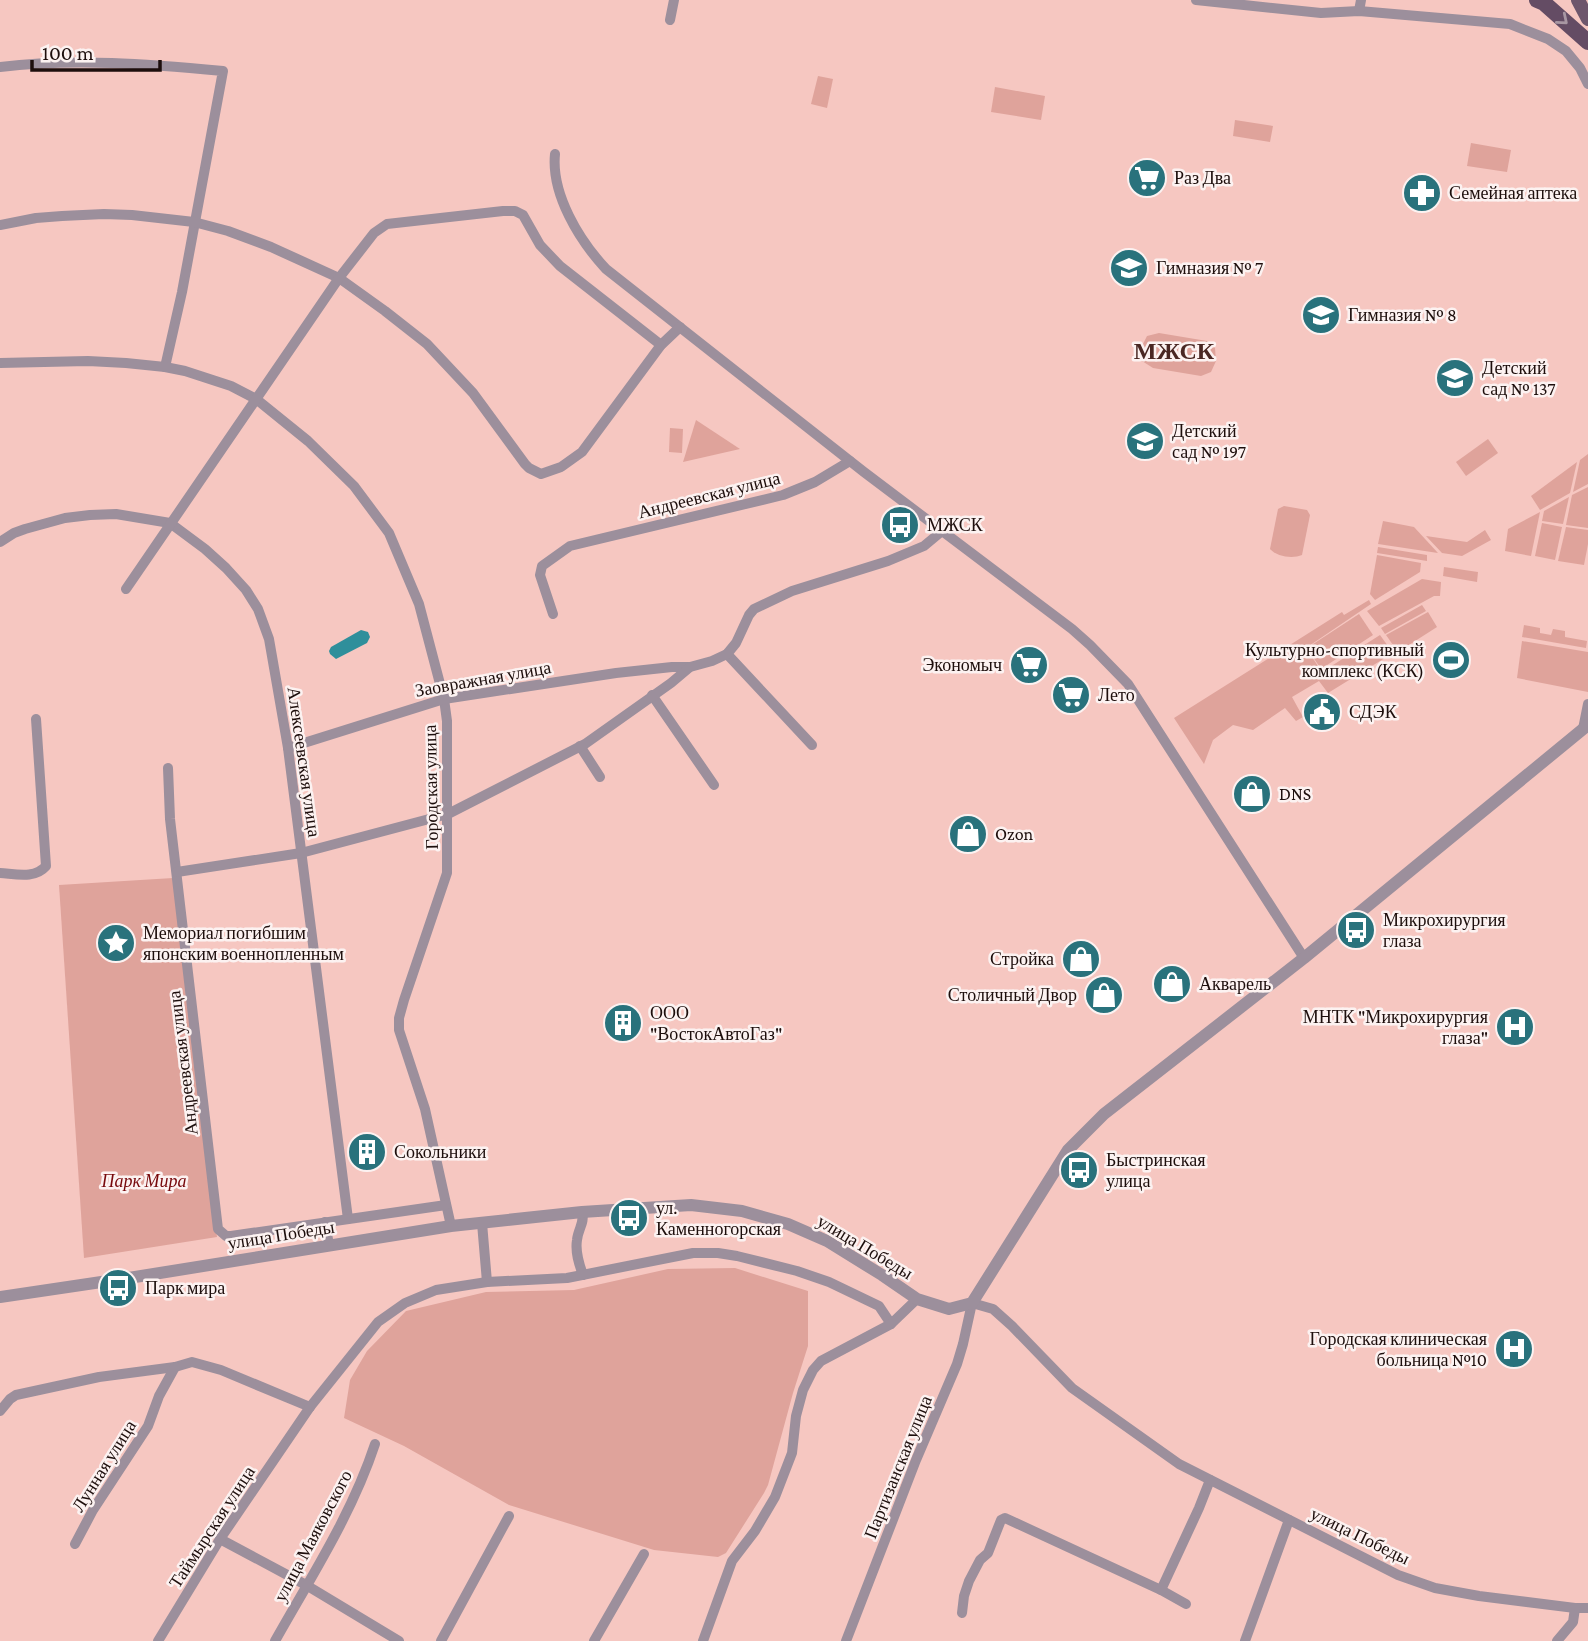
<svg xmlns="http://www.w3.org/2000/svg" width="1588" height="1641" font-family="'Crimson Pro',serif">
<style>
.green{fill:#dfa39b}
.water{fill:#2f8f9b}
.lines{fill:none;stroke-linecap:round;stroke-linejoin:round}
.minor{stroke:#9c8f9c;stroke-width:10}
.tertiary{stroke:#9c8f9c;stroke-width:12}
.primary{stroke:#6d566c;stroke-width:14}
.trunk{stroke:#644c64;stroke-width:16}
.oneway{stroke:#a897a3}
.labels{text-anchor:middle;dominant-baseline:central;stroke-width:5;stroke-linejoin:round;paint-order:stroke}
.poi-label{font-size:18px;fill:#1d0e0c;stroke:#fcf2f1;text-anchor:start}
.street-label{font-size:18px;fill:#1d0e0c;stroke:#fcf2f1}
.park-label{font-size:18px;font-style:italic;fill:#77090c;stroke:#fcf2f1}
.district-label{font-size:24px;font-weight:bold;fill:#4a2723;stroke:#fcf2f1}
</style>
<rect width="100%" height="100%" fill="#f6c7c1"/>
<g class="green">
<polygon points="818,76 833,79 827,108 811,104"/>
<polygon points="995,87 1045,96 1041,120 991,112"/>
<polygon points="1235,120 1273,126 1270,142 1233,136"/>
<polygon points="1471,143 1511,150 1507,172 1467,166"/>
<polygon points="1159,333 1207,341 1215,348 1216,361 1211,372 1201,376 1153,368 1142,361 1141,348 1147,336"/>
<polygon points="696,420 740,449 683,462"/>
<polygon points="670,428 683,429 682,453 669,452"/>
<polygon points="1488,439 1498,453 1466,476 1456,462"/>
<polygon points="1588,454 1588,484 1573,492 1580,460"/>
<polygon points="1577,462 1570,493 1540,510 1531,496"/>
<polygon points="1588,487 1588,528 1566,525 1572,495"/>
<polygon points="1569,497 1563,524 1542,521 1544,511"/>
<path d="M1284 506 1307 510 1310 515 1302 555C1293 559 1277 557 1270 549L1278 509Z"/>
<polygon points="1540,512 1531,556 1505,551 1508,529"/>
<polygon points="1383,521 1414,527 1438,553 1378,544"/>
<polygon points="1542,523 1562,527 1555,560 1535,556"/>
<polygon points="1566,527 1588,530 1588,544 1584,565 1558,561"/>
<polygon points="1485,530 1491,540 1462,556 1442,553 1426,536 1467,542"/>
<polygon points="1378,547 1427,555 1427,561 1377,553"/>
<polygon points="1377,555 1421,563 1420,572 1375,600 1370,594"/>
<polygon points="1444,567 1478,572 1477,582 1443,576"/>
<polygon points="1422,579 1441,582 1440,596 1434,596 1379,626 1367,611"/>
<polygon points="1369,600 1371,604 1306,648 1322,672 1380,635 1393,653 1328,693 1319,681 1292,697 1303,717 1296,721 1285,708 1253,730 1233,725 1213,740 1204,764 1174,718 1342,612 1344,615"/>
<polygon points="1422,605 1426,611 1385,634 1381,628"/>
<polygon points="1428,612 1437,627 1398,652 1386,635"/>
<polygon points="1359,614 1373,635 1321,669 1307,648"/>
<polygon points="1524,625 1540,628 1540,633 1551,635 1553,629 1565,631 1565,637 1587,641 1586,648 1522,637"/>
<polygon points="1522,641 1588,652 1588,692 1517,678"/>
<polygon points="173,878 217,1237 84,1258 59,885"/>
<polygon points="735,1268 808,1291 808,1346 793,1393 768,1485 764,1493 726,1553 718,1557 654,1550 509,1505 404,1446 344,1418 350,1380 367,1351 406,1311 486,1292 574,1290 668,1269"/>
</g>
<polygon class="water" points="361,630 368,632 370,637 367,643 336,659 330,654 329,651 331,647"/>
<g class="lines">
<g class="minor">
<polyline points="1196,0 1321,13 1359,11 1510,24 1548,39 1566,51 1580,68 1588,84"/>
<polyline points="1359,11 1361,0"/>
<polyline points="670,20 674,0"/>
<path d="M0 67C75 58 149 64 223 71L182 292 165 367"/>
<path d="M555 154C551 194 579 240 606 269L864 472 1072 629 1090 645 1128 684 1304 958"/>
<polyline points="0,225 36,218 62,216 104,214 132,215 194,222 228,231 271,247 339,278 385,311 427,344 473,393 525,464 529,468 541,474 561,467 582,452 661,345 680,327"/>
<polyline points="0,363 88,361 126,363 165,367 185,371 231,386 256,399 308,441 354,486 389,533 419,604 444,699 447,721 447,873 404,1000 399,1018 399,1030 425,1109 451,1226"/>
<polyline points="0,542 14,533 25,529 65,518 90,515 116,514 170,523 205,549 226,568 246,590 258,609 269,639 288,748 348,1219"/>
<polyline points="126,589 339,278 374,233 387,224 503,211 515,211 523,215 540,245 560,266 661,345"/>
<polyline points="553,614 540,575 542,566 570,546 783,495 815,482 850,461"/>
<polyline points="727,654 812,745"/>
<polyline points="652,695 714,785"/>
<polyline points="1583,729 1588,704"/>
<polyline points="580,746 600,777"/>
<polyline points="288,748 444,699 616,673 672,667 690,667"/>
<polyline points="168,768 170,819 218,1229 226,1236 231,1236 446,1205"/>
<polyline points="177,872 301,853 448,814 585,744 671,683 690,667 712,661 727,654 736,643 749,615 754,609 792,591 888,561 924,546 942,531"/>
<path d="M0 873C16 874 35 879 46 866L36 719"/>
<path d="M582 1212C585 1223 578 1229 577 1240 575 1252 579 1264 583 1275"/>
<polyline points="325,1222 329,1245"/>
<polyline points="482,1223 487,1282"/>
<polyline points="0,1411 10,1399 16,1395 99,1377 175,1367 192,1362 221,1370 310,1407"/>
<polyline points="220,1539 306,1585 399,1641"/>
<polyline points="75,1544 93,1510 148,1426 159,1396 175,1367"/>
<polyline points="1161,1590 1186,1604"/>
<polyline points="962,1613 964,1596 969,1581 980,1560 988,1553 1001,1520 1005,1518 1161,1590 1199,1508 1210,1480"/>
<polyline points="158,1641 220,1539 310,1407 378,1322 405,1303 436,1290 487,1282 567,1278 693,1253 718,1253 737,1256 797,1271 829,1282 879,1306 891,1324"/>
<path d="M275 1641C311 1577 352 1514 375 1444"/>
<polyline points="441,1641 509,1516"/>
<polyline points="594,1641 644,1554"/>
<polyline points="703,1641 732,1561 755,1531 775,1497 792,1453 796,1416 803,1390 813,1370 821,1361 891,1324 917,1299"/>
<polyline points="846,1641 916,1460 957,1364 963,1344 972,1303 993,1309 1012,1326 1072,1388 1179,1464 1398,1575 1435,1588 1479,1596 1575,1608 1588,1608"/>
<polyline points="1245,1641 1289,1520"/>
<polyline points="1557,1641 1573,1622 1575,1608"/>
</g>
<polyline class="tertiary" points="0,1297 135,1277 451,1226 582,1212 691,1205 742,1211 788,1224 827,1241 882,1275 917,1299 949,1309 972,1303 1068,1150 1104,1114 1304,958 1588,725"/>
<polyline class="primary" points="1578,0 1588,19"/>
<polyline class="trunk" points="1537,0 1544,3 1588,42"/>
</g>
<defs><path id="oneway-chevron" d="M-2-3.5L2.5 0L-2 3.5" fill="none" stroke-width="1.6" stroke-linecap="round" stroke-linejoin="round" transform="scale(1.75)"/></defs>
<use class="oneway" href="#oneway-chevron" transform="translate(1563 20) rotate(40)"/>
<defs>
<symbol id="supermarket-disc" viewBox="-11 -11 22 22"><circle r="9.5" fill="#29727c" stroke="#fcf2f1"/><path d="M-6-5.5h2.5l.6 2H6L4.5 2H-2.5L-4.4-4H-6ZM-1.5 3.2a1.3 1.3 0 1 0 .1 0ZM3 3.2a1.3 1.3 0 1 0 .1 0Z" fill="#fff"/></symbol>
<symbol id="pharmacy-disc" viewBox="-11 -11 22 22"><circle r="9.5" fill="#29727c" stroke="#fcf2f1"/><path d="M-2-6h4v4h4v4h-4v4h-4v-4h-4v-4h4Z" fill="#fff"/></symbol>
<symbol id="school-disc" viewBox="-11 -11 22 22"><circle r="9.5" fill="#29727c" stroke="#fcf2f1"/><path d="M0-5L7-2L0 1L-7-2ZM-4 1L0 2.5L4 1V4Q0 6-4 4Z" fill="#fff"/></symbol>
<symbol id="bus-disc" viewBox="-11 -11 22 22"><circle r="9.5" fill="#29727c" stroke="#fcf2f1"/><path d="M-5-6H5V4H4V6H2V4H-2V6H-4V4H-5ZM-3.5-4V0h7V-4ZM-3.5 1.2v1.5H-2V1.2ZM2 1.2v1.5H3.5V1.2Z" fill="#fff"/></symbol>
<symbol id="stadium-disc" viewBox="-11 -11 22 22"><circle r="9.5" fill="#29727c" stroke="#fcf2f1"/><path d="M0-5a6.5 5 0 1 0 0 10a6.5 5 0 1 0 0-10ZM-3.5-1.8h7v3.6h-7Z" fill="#fff"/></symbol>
<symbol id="civic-disc" viewBox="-11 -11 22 22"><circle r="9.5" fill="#29727c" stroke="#fcf2f1"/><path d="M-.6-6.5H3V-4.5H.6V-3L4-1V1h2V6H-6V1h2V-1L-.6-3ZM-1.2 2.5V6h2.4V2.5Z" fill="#fff"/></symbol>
<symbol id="shop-disc" viewBox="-11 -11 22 22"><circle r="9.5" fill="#29727c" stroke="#fcf2f1"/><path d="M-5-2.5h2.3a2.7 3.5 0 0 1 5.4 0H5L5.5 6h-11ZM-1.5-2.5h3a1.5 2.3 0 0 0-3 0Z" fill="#fff"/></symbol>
<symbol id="sight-disc" viewBox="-11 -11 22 22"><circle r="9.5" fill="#29727c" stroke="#fcf2f1"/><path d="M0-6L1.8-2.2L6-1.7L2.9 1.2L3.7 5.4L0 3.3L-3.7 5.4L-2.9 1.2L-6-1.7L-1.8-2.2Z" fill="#fff"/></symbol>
<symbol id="building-disc" viewBox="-11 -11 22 22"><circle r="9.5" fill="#29727c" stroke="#fcf2f1"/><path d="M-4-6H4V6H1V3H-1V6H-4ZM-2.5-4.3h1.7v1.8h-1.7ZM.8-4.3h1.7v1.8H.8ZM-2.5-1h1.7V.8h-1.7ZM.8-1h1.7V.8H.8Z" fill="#fff"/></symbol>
<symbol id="hospital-disc" viewBox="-11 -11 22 22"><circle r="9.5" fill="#29727c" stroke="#fcf2f1"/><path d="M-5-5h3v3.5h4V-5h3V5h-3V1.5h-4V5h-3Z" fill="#fff"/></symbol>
</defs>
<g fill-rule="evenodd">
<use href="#supermarket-disc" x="1125" y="156" width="44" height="44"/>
<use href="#pharmacy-disc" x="1400" y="171" width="44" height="44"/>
<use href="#school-disc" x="1107" y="246" width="44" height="44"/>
<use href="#school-disc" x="1299" y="293" width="44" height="44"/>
<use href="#school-disc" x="1433" y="356" width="44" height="44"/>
<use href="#school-disc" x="1123" y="419" width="44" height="44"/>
<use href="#bus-disc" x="878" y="503" width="44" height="44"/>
<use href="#stadium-disc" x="1429" y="638" width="44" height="44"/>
<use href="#supermarket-disc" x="1007" y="643" width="44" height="44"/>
<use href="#supermarket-disc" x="1049" y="673" width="44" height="44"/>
<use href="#civic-disc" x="1300" y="690" width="44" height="44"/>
<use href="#shop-disc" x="1230" y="772" width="44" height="44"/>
<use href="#shop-disc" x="946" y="812" width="44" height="44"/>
<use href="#bus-disc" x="1334" y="908" width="44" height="44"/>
<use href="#sight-disc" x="94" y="921" width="44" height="44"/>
<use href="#shop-disc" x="1059" y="937" width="44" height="44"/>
<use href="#shop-disc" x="1150" y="962" width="44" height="44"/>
<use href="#shop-disc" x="1082" y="973" width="44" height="44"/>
<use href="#building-disc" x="601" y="1001" width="44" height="44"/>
<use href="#hospital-disc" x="1493" y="1005" width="44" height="44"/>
<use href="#building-disc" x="345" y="1130" width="44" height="44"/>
<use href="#bus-disc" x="1057" y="1148" width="44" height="44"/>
<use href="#bus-disc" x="607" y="1196" width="44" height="44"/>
<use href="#bus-disc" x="96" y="1266" width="44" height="44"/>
<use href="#hospital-disc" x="1492" y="1327" width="44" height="44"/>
</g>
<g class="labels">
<g class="poi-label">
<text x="1174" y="178">Раз Два</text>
<text x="1449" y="193">Семейная аптека</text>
<text x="1156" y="268">Гимназия № 7</text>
<text x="1348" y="315">Гимназия № 8</text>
<text x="1482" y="368">Детский<tspan x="1482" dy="21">сад № 137</tspan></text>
<text x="1172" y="431">Детский<tspan x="1172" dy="21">сад № 197</tspan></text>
<text x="927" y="525">МЖСК</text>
<text x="1424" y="650" text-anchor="end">Культурно-спортивный<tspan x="1424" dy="21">комплекс (КСК)</tspan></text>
<text x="1002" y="665" text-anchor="end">Экономыч</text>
<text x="1098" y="695">Лето</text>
<text x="1349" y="712">СДЭК</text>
<text x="1279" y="794">DNS</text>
<text x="995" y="834">Ozon</text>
<text x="1383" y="920">Микрохирургия<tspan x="1383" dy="21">глаза</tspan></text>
<text x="143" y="933">Мемориал погибшим<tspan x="143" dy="21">японским военнопленным</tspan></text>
<text x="1054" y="959" text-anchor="end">Стройка</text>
<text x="1199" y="984">Акварель</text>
<text x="1077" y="995" text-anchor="end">Столичный Двор</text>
<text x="650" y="1013">ООО<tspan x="650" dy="21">"ВостокАвтоГаз"</tspan></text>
<text x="1488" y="1017" text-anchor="end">МНТК "Микрохирургия<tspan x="1488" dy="21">глаза"</tspan></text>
<text x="394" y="1152">Сокольники</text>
<text x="1106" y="1160">Быстринская<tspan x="1106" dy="21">улица</tspan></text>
<text x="656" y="1208">ул.<tspan x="656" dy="21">Каменногорская</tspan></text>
<text x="145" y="1288">Парк мира</text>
<text x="1487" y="1339" text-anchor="end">Городская клиническая<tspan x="1487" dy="21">больница №10</tspan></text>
</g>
<g class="street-label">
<text transform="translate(709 495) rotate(-14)">Андреевская улица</text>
<text transform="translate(483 679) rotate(-10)">Заовражная улица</text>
<text transform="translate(304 762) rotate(82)">Алексеевская улица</text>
<text transform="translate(431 787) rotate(-91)">Городская улица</text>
<text transform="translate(183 1063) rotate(-97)">Андреевская улица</text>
<text transform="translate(281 1235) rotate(-9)">улица Победы</text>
<text transform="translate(865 1247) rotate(31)">улица Победы</text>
<text transform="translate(104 1466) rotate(-58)">Лунная улица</text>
<text transform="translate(898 1467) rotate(-68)">Партизанская улица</text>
<text transform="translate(212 1527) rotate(-57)">Таймырская улица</text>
<text transform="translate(313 1536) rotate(-62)">улица Маяковского</text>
<text transform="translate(1360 1536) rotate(26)">улица Победы</text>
</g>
<g class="park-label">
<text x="144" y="1181">Парк Мира</text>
</g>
<g class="district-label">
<text x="1174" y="350">МЖСК</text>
</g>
</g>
<path d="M32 60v10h128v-10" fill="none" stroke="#1d0e0c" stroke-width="3.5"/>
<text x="42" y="60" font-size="21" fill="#1d0e0c" stroke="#fcf2f1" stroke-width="5" paint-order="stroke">100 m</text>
</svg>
